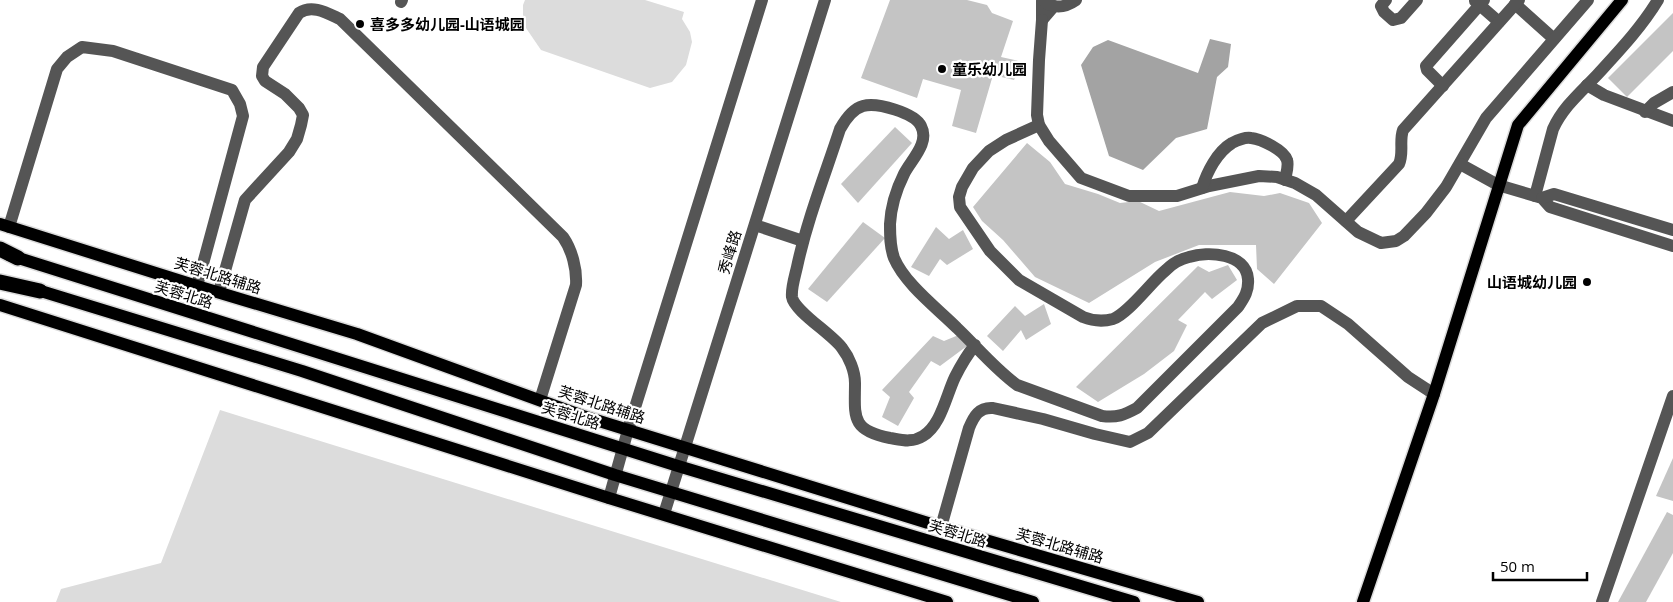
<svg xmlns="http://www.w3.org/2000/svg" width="1673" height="602" font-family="'Open Sans','Noto Sans SC',sans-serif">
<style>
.green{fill:#dcdcdc}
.water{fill:#a3a3a3}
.building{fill:#c4c4c4}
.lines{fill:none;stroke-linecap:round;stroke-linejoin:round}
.major-casing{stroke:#dbdbdb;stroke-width:15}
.highway-casing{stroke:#dbdbdb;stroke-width:18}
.minor{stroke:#555;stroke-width:12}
.major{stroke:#000;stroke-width:12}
.highway{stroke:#000;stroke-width:15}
.poi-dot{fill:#000;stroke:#fff;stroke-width:2}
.labels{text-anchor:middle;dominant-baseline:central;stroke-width:4.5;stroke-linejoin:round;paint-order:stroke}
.poi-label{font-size:15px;font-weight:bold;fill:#000;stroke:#fff;text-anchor:start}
.street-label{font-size:15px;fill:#000;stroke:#fff}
</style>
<rect width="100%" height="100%" fill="#fff"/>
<g class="green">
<polygon points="525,0 645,0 684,12 682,19 690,32 692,42 686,65 672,82 650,88 541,50 526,28 523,16 523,5"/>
<polygon points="220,410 841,602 56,602 61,589 161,563"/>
</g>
<polygon class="water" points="1210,39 1231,44 1228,67 1217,77 1207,129 1176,138 1143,170 1109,156 1081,65 1093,47 1108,40 1198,73"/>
<g class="building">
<polygon points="890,0 967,0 987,5 992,13 1013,21 1001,57 1023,62 1014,80 993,75 976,133 952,126 961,90 923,79 917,98 861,78"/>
<polygon points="1673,13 1673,51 1627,97 1608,78"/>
<polygon points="895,127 912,143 858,203 841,184"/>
<polygon points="1027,143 1050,162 1065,184 1098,194 1120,203 1138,201 1159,211 1230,192 1264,196 1280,193 1309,203 1322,223 1274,284 1257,269 1256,245 1199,245 1155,262 1089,303 1035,277 1003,240 982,221 973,207"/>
<polygon points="863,222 885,238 827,302 808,289"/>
<polygon points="936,227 949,239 963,230 973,249 947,265 940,259 929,276 911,267"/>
<polygon points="1228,265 1237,280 1212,299 1205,292 1178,320 1187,325 1174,351 1144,374 1098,402 1076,387 1198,266 1209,272"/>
<polygon points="1044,304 1051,324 1026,340 1021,330 1003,351 987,336 1015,306 1025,316"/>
<polygon points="961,334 967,346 940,366 931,361 909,392 914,398 898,426 882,417 890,397 882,390 933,336 944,341"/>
<polygon points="1673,458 1673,501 1656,496"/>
<polygon points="1667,512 1673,515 1673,553 1646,602 1618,602"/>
</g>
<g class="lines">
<defs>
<g id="major">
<polyline points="0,224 197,286 357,334 583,416 941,527 1198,602"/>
<polyline points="9,255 678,466 1134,602"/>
<polyline points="31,288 302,371 615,475 1033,602"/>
<polyline points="0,305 609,498 947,602"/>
<polyline points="1363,602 1434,394 1518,125 1622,0"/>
</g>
<g id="highway">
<polyline points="0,249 18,258"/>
<polyline points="0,282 40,291"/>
</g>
</defs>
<use href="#major" class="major-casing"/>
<use href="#highway" class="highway-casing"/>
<g class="minor">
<polyline points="1386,0 1381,6 1384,12 1393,20 1401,18 1417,0"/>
<polyline points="1042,1 1042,20 1054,6"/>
<polyline points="1475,1 1499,22"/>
<polyline points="401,2 402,0"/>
<path d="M1046 3C1057 9 1066 7 1076 0"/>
<polyline points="1515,4 1554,39"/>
<polyline points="1042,20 1039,60 1037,115 1039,125 1049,141 1081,178 1129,196 1177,196 1209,186 1259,176 1277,177 1295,183 1316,195 1358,232 1381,243 1396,241 1404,236 1426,213 1446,187 1486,118 1588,0"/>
<polyline points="1587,85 1604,95 1673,121"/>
<polyline points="1443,86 1427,70 1426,66 1484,0"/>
<polyline points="1645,112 1654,103 1673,92"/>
<polyline points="1460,164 1498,185 1542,198 1550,207 1673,246"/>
<path d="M1202 188C1207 172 1217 152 1232 143 1238 140 1245 137 1251 138 1261 139 1284 150 1287 160 1289 166 1286 174 1285 180"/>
<path d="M1535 196 1553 129C1563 107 1580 93 1597 75 1619 51 1641 28 1658 0"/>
<polyline points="1542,198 1554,194 1673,230"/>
<path d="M1346 221 1399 164C1404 153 1399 141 1403 130L1519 0"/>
<polyline points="755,225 803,241"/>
<polyline points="9,227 57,69 67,57 82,47 113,51 232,90 240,104 243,116 197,286"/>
<path d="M219 292 245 200 289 152 297 139 301 125 303 115 299 108 285 94 265 81 262 76 263 67 299 13C312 4 327 13 340 19L563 237C572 250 577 269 576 285L540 400"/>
<path d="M975 345C967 355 961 365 955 377 946 396 941 425 923 436 912 443 902 440 890 438 850 430 855 416 855 383 855 371 849 357 842 348 832 334 794 311 792 297 791 288 795 276 797 267 807 220 825 175 840 129 845 120 852 109 863 106 877 102 915 113 921 126 930 143 911 160 904 174 896 190 891 206 890 224 890 236 890 247 894 258 905 284 937 308 957 328 977 347 995 369 1017 385L1102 416C1117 418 1124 415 1137 408L1238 307C1244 298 1249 291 1248 279 1246 253 1208 251 1189 257 1180 259 1172 264 1166 270 1151 282 1129 313 1113 319 1102 322 1093 321 1083 317L1019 280 990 251 960 207 959 197 962 187 973 168 989 151 1006 140 1039 125"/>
<polyline points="609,498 628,430 762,0"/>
<polyline points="664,514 825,0"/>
<path d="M941 527 969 428C974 416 979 407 993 408L1043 419 1095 434 1130 442 1148 433 1262 323 1297 306H1321L1348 324 1408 377 1434 394"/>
<polyline points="1602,602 1673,396"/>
</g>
<use href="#major" class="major"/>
<use href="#highway" class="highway"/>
</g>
<g class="poi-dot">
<circle cx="360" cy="24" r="5"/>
<circle cx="942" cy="69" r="5"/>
<circle cx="1587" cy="282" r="5"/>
</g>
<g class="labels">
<g class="poi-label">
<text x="370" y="24">喜多多幼儿园-山语城园</text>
<text x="952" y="69">童乐幼儿园</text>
<text x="1577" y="282" text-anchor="end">山语城幼儿园</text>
</g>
<g class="street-label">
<text transform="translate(729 252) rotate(-73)">秀峰路</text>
<text transform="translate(218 275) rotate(17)">芙蓉北路辅路</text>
<text transform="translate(184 294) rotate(17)">芙蓉北路</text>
<text transform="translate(602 404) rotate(18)">芙蓉北路辅路</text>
<text transform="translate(571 415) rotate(17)">芙蓉北路</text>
<text transform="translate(958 533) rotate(17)">芙蓉北路</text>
<text transform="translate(1060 545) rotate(16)">芙蓉北路辅路</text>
</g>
</g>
<path d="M1493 572v8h94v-8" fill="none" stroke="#000000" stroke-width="2.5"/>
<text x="1500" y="572" font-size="15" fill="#000000" stroke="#ffffff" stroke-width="4" paint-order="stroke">50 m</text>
</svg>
